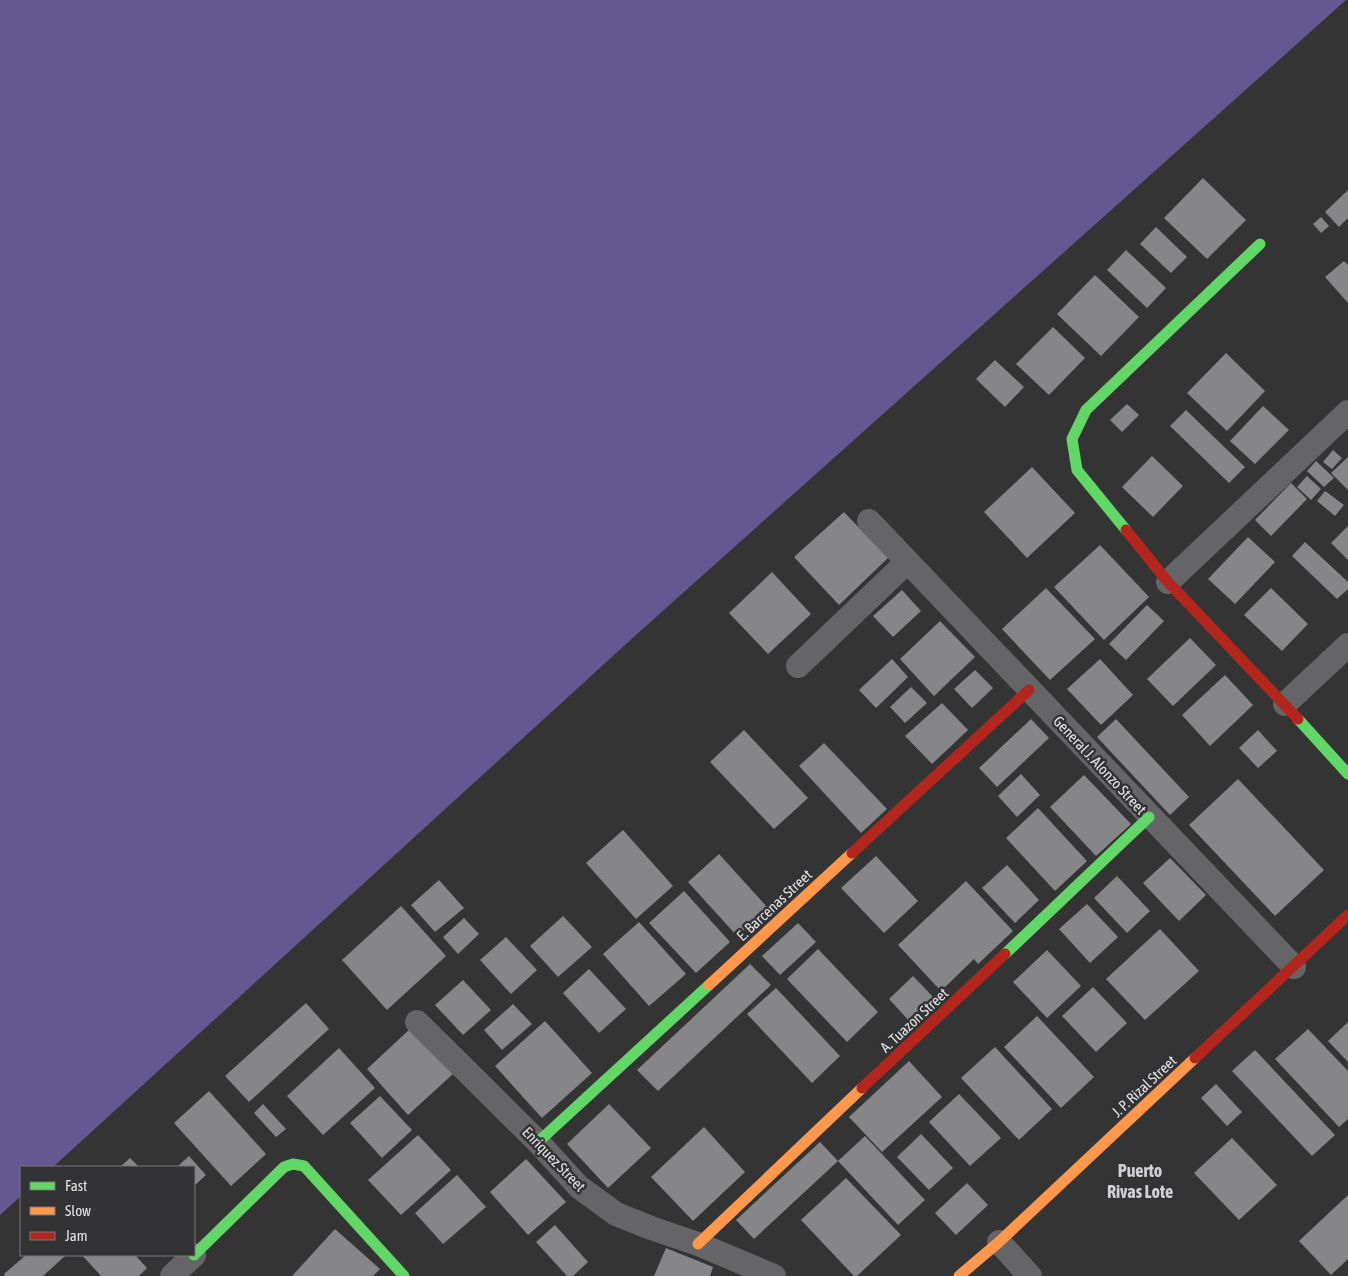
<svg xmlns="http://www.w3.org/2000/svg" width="1348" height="1276" font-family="'Asap Condensed',sans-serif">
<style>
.water{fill:#645893}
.building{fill:#868688}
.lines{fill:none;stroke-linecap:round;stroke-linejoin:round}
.street{stroke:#656567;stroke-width:24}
.fast{stroke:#63d668;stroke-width:11}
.slow{stroke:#ff974d;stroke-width:11}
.jam{stroke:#b3261e;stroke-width:11}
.labels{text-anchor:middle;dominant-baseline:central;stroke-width:5;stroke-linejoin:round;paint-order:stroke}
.street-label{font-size:15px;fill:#e3e2e4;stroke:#333336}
.quarter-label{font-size:18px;font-weight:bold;fill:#d0d0d4;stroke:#333336}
</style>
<rect width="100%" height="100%" fill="#343435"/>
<polygon class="water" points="0,0 1346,0 637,634 53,1167 21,1167 21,1196 0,1215"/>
<g class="building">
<polygon points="1203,178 1246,220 1207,259 1164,218"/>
<polygon points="1348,190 1348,218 1339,227 1325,212"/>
<polygon points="1321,217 1329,226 1321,233 1313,224"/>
<polygon points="1156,227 1187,257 1171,273 1140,244"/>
<polygon points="1126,250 1166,288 1147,308 1107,270"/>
<polygon points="1344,261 1348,265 1348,303 1325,277"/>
<polygon points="1095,275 1139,317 1101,356 1057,314"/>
<polygon points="1053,327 1085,358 1049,395 1016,364"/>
<polygon points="1226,353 1265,391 1227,431 1187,393"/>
<polygon points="995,360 1024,387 1005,407 976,379"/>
<polygon points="1127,404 1139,415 1122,432 1110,420"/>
<polygon points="1263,406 1289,430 1255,464 1230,441"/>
<polygon points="1186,410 1245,467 1229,483 1170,426"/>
<polygon points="1333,450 1342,458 1332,469 1323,462"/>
<polygon points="1152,456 1183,486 1153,517 1122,487"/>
<polygon points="1348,457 1348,490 1331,473"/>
<polygon points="1316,461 1334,478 1324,487 1307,471"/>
<polygon points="1032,467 1075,513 1027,558 984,512"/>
<polygon points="1307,476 1321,489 1311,500 1297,487"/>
<polygon points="1291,483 1307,499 1271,536 1255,520"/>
<polygon points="1325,491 1344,505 1335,516 1317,501"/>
<polygon points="844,512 888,558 839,605 794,557"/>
<polygon points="1348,526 1348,560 1331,543"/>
<polygon points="1248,537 1275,562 1235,604 1208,579"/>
<polygon points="1305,542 1348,582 1348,589 1337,599 1292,556"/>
<polygon points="1100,545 1149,597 1104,640 1054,587"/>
<polygon points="772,572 811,614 768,654 729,613"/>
<polygon points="1046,588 1095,639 1050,680 1002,629"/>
<polygon points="1271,588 1308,624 1282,651 1244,615"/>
<polygon points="902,590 921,611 893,637 873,616"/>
<polygon points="1147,605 1164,621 1126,660 1109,644"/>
<polygon points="940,621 975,657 934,696 900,659"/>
<polygon points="1190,638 1216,665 1173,706 1147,679"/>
<polygon points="892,659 908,677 876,708 859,690"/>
<polygon points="1100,659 1133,695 1101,725 1067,689"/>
<polygon points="975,670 993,688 972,708 954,689"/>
<polygon points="1225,675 1253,705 1210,746 1182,715"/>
<polygon points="911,687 927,703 905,723 890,707"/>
<polygon points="942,703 968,730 932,764 905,736"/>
<polygon points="1031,719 1049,738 997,787 979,768"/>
<polygon points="1116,719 1189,797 1170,815 1097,737"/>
<polygon points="744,730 808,798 774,829 710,762"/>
<polygon points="1258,730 1277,751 1258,768 1239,748"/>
<polygon points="824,743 887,809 861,833 799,766"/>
<polygon points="1021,774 1040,795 1017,817 998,796"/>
<polygon points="1084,775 1131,824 1096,856 1050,807"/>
<polygon points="1238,779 1324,870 1275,916 1189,825"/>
<polygon points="1038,808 1087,861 1055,891 1006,838"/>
<polygon points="623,830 673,886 636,919 586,863"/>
<polygon points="719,854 768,908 737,936 688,882"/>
<polygon points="876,856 918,901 884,933 841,888"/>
<polygon points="1170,858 1206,895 1179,921 1143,883"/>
<polygon points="1007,865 1039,900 1015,923 982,888"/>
<polygon points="1117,876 1150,911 1127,933 1094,898"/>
<polygon points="439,880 464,908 435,932 411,905"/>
<polygon points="966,881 1013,931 978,964 974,959 941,991 898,945"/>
<polygon points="684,891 730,942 696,973 649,923"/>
<polygon points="1087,904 1118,937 1090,963 1059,929"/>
<polygon points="401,906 446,956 387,1010 342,960"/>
<polygon points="563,916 592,947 558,977 530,946"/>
<polygon points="464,918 479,934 458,954 443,937"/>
<polygon points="639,922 686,974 649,1006 603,954"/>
<polygon points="798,923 816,942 780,975 762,956"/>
<polygon points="1160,929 1199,971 1145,1020 1106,979"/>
<polygon points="506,937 537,970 511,994 480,960"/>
<polygon points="818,949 878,1012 847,1042 787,979"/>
<polygon points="1047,950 1081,986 1047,1018 1013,982"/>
<polygon points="750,964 771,985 658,1091 637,1070"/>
<polygon points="589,969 626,1009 599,1033 563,993"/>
<polygon points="913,976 935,999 910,1022 889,999"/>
<polygon points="463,980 491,1010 463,1035 435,1005"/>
<polygon points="1093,987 1127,1023 1096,1052 1062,1016"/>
<polygon points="776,988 840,1056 812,1083 747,1014"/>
<polygon points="306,1003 329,1029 249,1102 225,1076"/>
<polygon points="513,1004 532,1024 502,1050 484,1030"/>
<polygon points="1037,1016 1094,1077 1061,1108 1004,1047"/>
<polygon points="545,1021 592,1073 542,1118 495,1066"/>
<polygon points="1348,1022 1348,1062 1328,1041"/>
<polygon points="411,1028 453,1074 408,1115 367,1069"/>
<polygon points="1308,1029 1348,1071 1348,1119 1339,1127 1275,1059"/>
<polygon points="995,1047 1052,1109 1019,1140 961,1078"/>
<polygon points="339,1048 375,1088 323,1135 287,1096"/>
<polygon points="1255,1050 1335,1135 1312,1156 1232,1071"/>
<polygon points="909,1061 942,1097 882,1152 849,1117"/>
<polygon points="1216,1084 1242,1112 1227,1126 1201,1098"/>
<polygon points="209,1091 266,1154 231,1186 174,1123"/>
<polygon points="959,1094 1001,1138 970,1166 929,1122"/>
<polygon points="380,1096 412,1130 382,1158 350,1123"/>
<polygon points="263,1104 286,1129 276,1137 254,1113"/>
<polygon points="609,1104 651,1148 608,1188 567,1144"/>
<polygon points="704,1127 745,1172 693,1221 651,1177"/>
<polygon points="921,1134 953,1168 929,1190 897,1157"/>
<polygon points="418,1135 451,1170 401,1215 368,1180"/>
<polygon points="865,1136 925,1200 898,1225 838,1161"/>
<polygon points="1232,1138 1277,1185 1239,1220 1194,1173"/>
<polygon points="820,1142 838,1161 754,1239 736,1220"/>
<polygon points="189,1156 206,1175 194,1186 194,1167 177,1167"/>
<polygon points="130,1158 139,1167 120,1167"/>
<polygon points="526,1159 566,1202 528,1235 490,1192"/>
<polygon points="457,1175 486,1207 443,1244 415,1213"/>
<polygon points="846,1178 901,1235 857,1276 854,1276 801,1220"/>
<polygon points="967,1183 988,1205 956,1235 935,1213"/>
<polygon points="1348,1195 1348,1259 1331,1275 1299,1241"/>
<polygon points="555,1225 588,1262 573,1276 567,1276 536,1242"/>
<polygon points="335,1229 380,1269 373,1276 292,1276"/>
<polygon points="666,1248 713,1267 710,1276 654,1276"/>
<polygon points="26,1255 66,1255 43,1276 5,1276 4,1274"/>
<polygon points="82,1255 135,1255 147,1268 139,1276 101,1276"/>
</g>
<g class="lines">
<g class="street">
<polyline points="869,521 1294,967"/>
<polyline points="1168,582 1348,412"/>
<polyline points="798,666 907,562"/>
<polyline points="1285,704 1348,645"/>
<polyline points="417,1022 538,1142 579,1187 616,1214 651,1228 698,1244 774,1276"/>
<polyline points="999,1242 1030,1276"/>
<polyline points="172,1276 194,1255"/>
</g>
<g class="fast">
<polyline points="1126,530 1077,470 1072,439 1086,410 1260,244"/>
<polyline points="1298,719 1348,774"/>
<polyline points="1005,954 1149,817"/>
<polyline points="538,1142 709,985"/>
<polyline points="194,1255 284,1167 293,1164 304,1166 404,1276"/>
</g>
<g class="slow">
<polyline points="709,985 852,853"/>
<polyline points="698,1244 862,1088"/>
<polyline points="959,1276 999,1242 1195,1058"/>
</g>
<g class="jam">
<polyline points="1126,530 1168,582 1298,719"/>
<polyline points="852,853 1029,690"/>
<polyline points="1195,1058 1348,915"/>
<polyline points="862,1088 1005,954"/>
</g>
</g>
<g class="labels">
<g class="street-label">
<text transform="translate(1100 765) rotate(47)">General J. Alonzo Street</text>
<text transform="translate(774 905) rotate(-43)">E. Barcenas Street</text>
<text transform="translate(914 1020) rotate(-43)">A. Tuazon Street</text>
<text transform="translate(1144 1086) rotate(-43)">J. P. Rizal Street</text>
<text transform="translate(554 1159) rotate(46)">Enriquez Street</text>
</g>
<g class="quarter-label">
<text x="1140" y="1170">Puerto<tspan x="1140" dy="21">Rivas Lote</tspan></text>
</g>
</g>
<rect x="20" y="1166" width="175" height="90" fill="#333336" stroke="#79797c"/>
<rect x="30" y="1182" width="25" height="8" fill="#63d668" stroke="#79797c"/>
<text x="65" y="1191" font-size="15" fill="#e3e2e4">Fast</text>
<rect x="30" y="1207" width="25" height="8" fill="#ff974d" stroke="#79797c"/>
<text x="65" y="1216" font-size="15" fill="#e3e2e4">Slow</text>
<rect x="30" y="1232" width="25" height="8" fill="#b3261e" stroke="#79797c"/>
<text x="65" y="1241" font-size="15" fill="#e3e2e4">Jam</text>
</svg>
